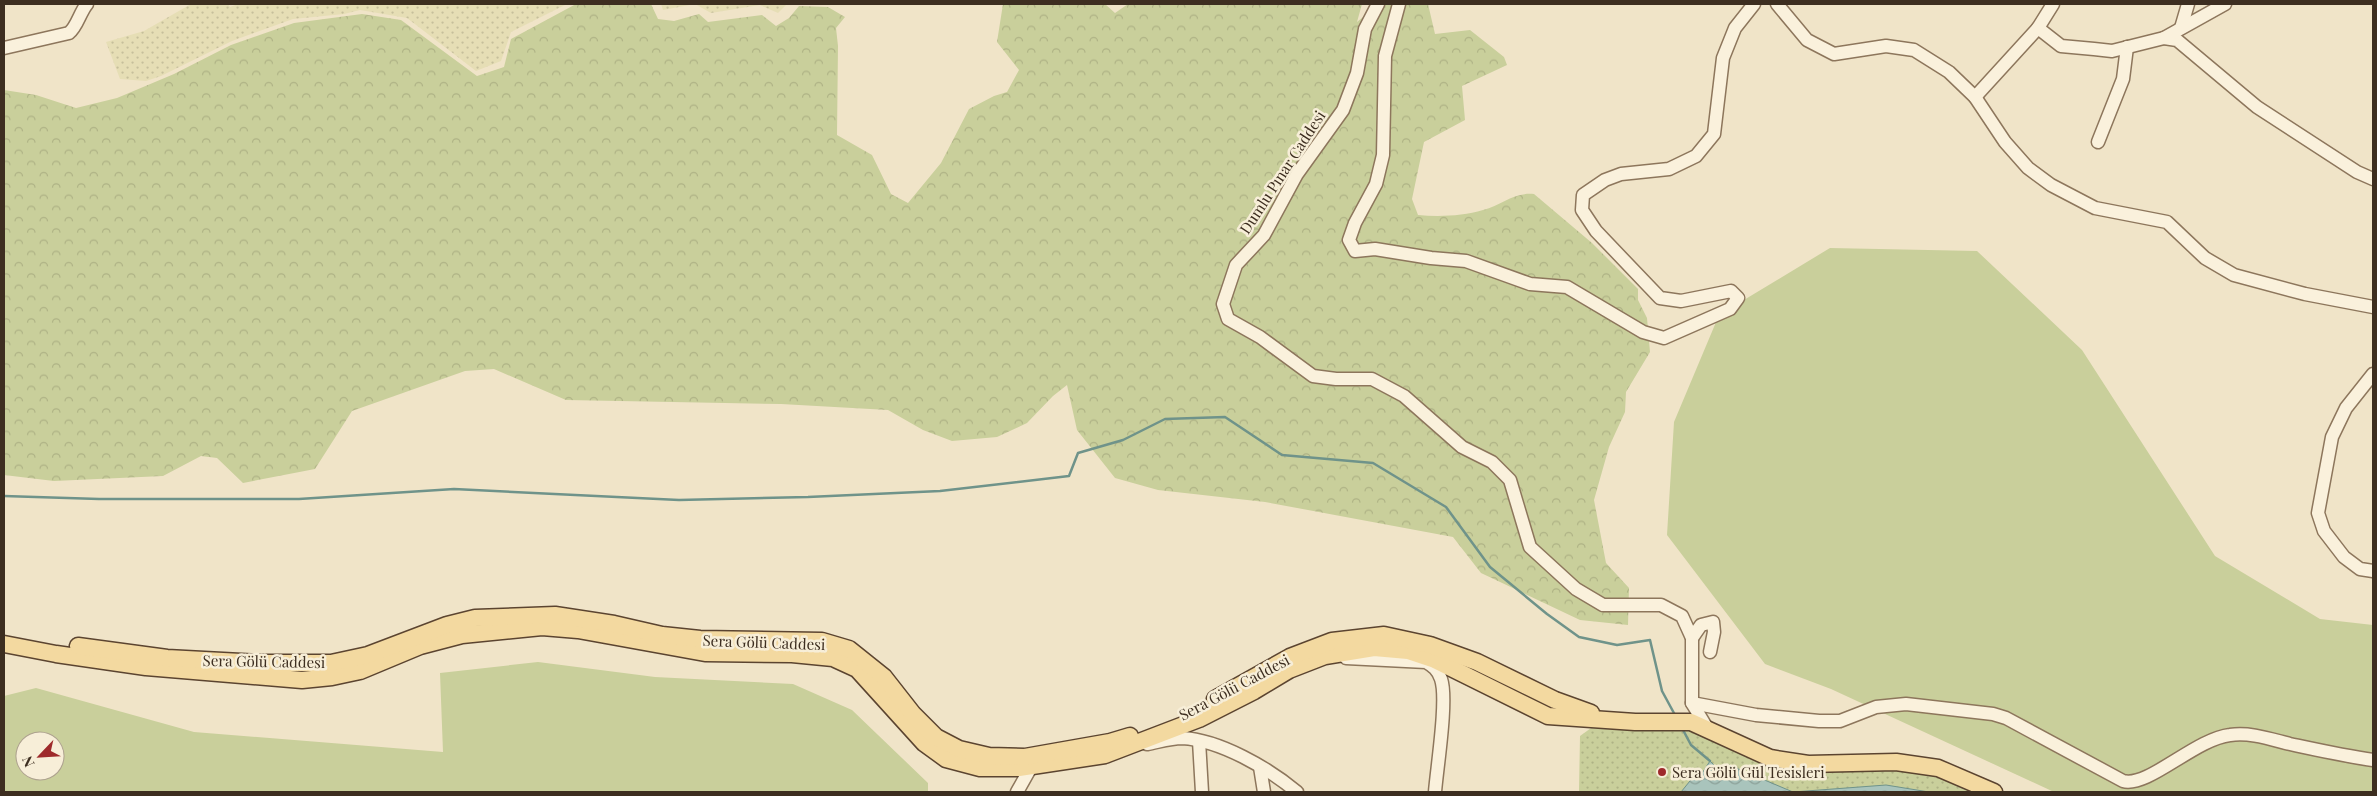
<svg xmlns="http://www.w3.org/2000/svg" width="2377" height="796" font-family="'Playfair Display',serif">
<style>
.farmland{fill:url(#farmland-dots)}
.green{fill:#c9cf9b;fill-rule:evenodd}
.forest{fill:url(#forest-crowns)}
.park{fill:url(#park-dots)}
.water{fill:url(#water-waves);stroke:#6f938a}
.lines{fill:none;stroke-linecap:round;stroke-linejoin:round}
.stream{stroke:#6f938a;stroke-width:2.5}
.minor-casing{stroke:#8d765c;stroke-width:15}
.major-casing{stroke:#5b4430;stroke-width:19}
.minor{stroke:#faf1dc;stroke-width:12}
.major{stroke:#f3d9a0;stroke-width:16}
.poi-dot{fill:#9e2a2b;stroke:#f7eed8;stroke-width:2}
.labels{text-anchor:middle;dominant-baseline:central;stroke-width:5;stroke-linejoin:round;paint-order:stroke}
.street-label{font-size:15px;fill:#3d2e20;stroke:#f7eed8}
.poi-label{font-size:15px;fill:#3d2e20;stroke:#f7eed8;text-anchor:start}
</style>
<defs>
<pattern id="farmland-dots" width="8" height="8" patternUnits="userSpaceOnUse" patternTransform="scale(1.25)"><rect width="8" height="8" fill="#e6deb5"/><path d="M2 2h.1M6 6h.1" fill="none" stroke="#c6bf9b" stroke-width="1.8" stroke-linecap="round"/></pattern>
<pattern id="forest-crowns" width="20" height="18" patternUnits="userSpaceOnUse" patternTransform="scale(1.25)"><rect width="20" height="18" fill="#c9cf9b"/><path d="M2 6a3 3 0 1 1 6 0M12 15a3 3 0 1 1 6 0" fill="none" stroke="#aeb285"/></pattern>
<pattern id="park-dots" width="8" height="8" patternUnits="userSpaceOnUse" patternTransform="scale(1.25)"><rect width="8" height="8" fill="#c9cf9b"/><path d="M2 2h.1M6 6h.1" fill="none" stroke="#aeb285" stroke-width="1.8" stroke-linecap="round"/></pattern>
<pattern id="water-waves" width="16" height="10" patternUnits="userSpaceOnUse" patternTransform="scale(1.25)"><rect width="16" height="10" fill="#a9c4bc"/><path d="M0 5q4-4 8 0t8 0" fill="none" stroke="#8ba098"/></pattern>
</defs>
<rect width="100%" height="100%" fill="#f0e4c8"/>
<g class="farmland">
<polygon points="191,4 228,4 230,7 238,4 567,4 511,32 501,61 476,71 407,18 360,10 344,14 293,19 232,41 161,76 146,81 120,79 106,42 144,31"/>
<polygon points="661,4 787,4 778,13 760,5 711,13 695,4 663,10"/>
</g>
<g class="green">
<polygon points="1830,248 1977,251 2082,350 2215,556 2320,619 2373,625 2373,792 2054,792 1831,689 1765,664 1667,535 1674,422 1719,315"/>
<path d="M538 662 655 677 793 684 852 710 928 783V792H4V696L36 688 194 732 443 752 440 673ZM25 741H55V771H25Z"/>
</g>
<path class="forest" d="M576 4H651L658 19 674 21 699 14 708 22 762 15 776 26 789 18 799 6 828 7 845 17 836 28 838 46 837 135 872 155 891 194 908 203 941 163 969 109 994 96 1007 92 1019 70 997 42 1003 4H1105L1115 13 1128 4H1362L1357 22 1379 4H1428L1435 34 1470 30 1504 57 1507 65 1462 86 1465 120 1424 142 1412 199 1418 215C1439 217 1463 216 1483 210 1502 205 1514 192 1534 194L1592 243 1638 289V300L1647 318 1650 352 1626 392 1625 412 1609 447 1594 500 1606 563 1629 588 1628 625 1580 620 1481 573 1453 537 1265 502 1158 490 1115 478 1077 430 1067 385 1053 396 1027 423 997 437 952 441 923 430 888 410 781 404 566 400 494 369 465 371 352 411 315 469 243 483 217 458 201 456 163 476 54 481 4 475V90L36 95 76 108 117 98 174 74 231 45 294 23 362 14 401 20 477 76 504 67 511 39Z"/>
<polygon class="park" points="1605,718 1691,722 1770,758 1896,762 1994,792 1579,792 1580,736"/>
<polygon class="water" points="1710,761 1719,770 1729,765 1793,792 1886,785 1929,792 1681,792 1694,776 1699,778"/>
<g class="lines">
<g class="stream">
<polyline points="4,496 99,499 299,499 454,489 679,500 808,497 940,491 1069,476 1078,453 1123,440 1165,419 1225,417 1282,455 1373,463 1446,507 1490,567 1547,614 1579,637 1617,645 1650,640 1662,691 1675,715"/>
<polyline points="1682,728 1691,745 1710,761"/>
</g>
<defs>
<g id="minor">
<polyline points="1378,4 1365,29 1357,73 1343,110 1297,174 1264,235 1236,265 1223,304 1228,319 1260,337 1313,376 1336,379 1372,379 1404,396 1462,447 1492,462 1510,480 1530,547 1576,589 1603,605 1661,605 1682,616 1692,638 1692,703 1707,728"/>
<polyline points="1399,4 1385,56 1383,155 1376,184 1355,223 1349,240 1355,251 1375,249 1431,258 1466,261 1530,284 1567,287 1643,332 1664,338 1730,309 1738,298 1731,291 1681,301 1660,298 1596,231 1582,210 1583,195 1605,180 1621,174 1669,169 1696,156 1714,134 1723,58 1735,28 1754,4"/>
<polyline points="1777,4 1807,40 1834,54 1886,46 1914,50 1949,72 1975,97 2038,28"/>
<polyline points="2053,4 2038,28 2061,46 2094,49 2112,51 2164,38 2177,40 2257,107 2357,172 2373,179"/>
<polyline points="2181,28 2188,4"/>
<polyline points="2164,38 2225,4"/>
<path d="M4 48 69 33C77 27 80 12 87 4"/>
<polyline points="1975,97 2005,142 2028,168 2051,185 2095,208 2167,222 2205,258 2234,275 2305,294 2373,307"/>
<polyline points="2098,142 2123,79 2127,47"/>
<polyline points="2373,374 2346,408 2332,437 2318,513 2324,531 2344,557 2360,569 2373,571"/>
<polyline points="1692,638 1701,625 1713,622 1714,632 1710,652"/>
<path d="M1346 658 1426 662C1433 666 1438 670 1441 679 1448 699 1437 767 1435 792"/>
<path d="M1692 703 1756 715 1819 721H1840L1876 707 1906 704 1993 714 2006 718 2123 781C2148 788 2195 739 2230 735 2250 732 2270 739 2290 744 2318 750 2345 756 2373 760"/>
<polyline points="1199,741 1202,792"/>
<path d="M1147 744C1158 742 1171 738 1182 738 1220 740 1268 768 1297 792"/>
<polyline points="1260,767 1264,792"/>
<polyline points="1017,792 1035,760"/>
</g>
<g id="major">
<polyline points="4,644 56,654 146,667 302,680 332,677 360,671 420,646 462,635 542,627 578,630 705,653 792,654 833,658 857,669 924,743 946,759 980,768 1019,768 1105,755 1199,719 1254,691 1289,670 1325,656 1374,648 1408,651 1435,660 1548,716 1635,722 1691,722 1770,758 1808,764 1896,762 1938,768 1994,792"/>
<polyline points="78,646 167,658 260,663 331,663 368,655 447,625 475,618 555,615 614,624 662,635 700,639 822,641 849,649 884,677 913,714 936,737 959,749 989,756 1025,757 1110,742 1130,736"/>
<polyline points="1215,699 1290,657 1332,641 1384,635 1430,645 1477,662 1555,700 1591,713"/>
</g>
</defs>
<use href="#minor" class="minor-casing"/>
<use href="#major" class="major-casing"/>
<use href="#minor" class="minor"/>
<use href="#major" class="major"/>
</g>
<circle class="poi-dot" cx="1662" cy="772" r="5"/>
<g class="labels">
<g class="street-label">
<text transform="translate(1282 172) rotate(-57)">Dumlu Pınar Caddesi</text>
<text transform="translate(764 642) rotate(2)">Sera Gölü Caddesi</text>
<text transform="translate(264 661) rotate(1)">Sera Gölü Caddesi</text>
<text transform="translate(1234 687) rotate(-28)">Sera Gölü Caddesi</text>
</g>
<g class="poi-label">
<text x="1672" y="772">Sera Gölü Gül Tesisleri</text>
</g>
</g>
<rect width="2377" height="796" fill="none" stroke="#3d2e20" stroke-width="10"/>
<g transform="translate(40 756) rotate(245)"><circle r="24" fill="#f7eed8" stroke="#ada18e"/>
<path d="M0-4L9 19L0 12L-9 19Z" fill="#9e2a2b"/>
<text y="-8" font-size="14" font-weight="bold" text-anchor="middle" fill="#3d2e20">N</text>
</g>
</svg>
